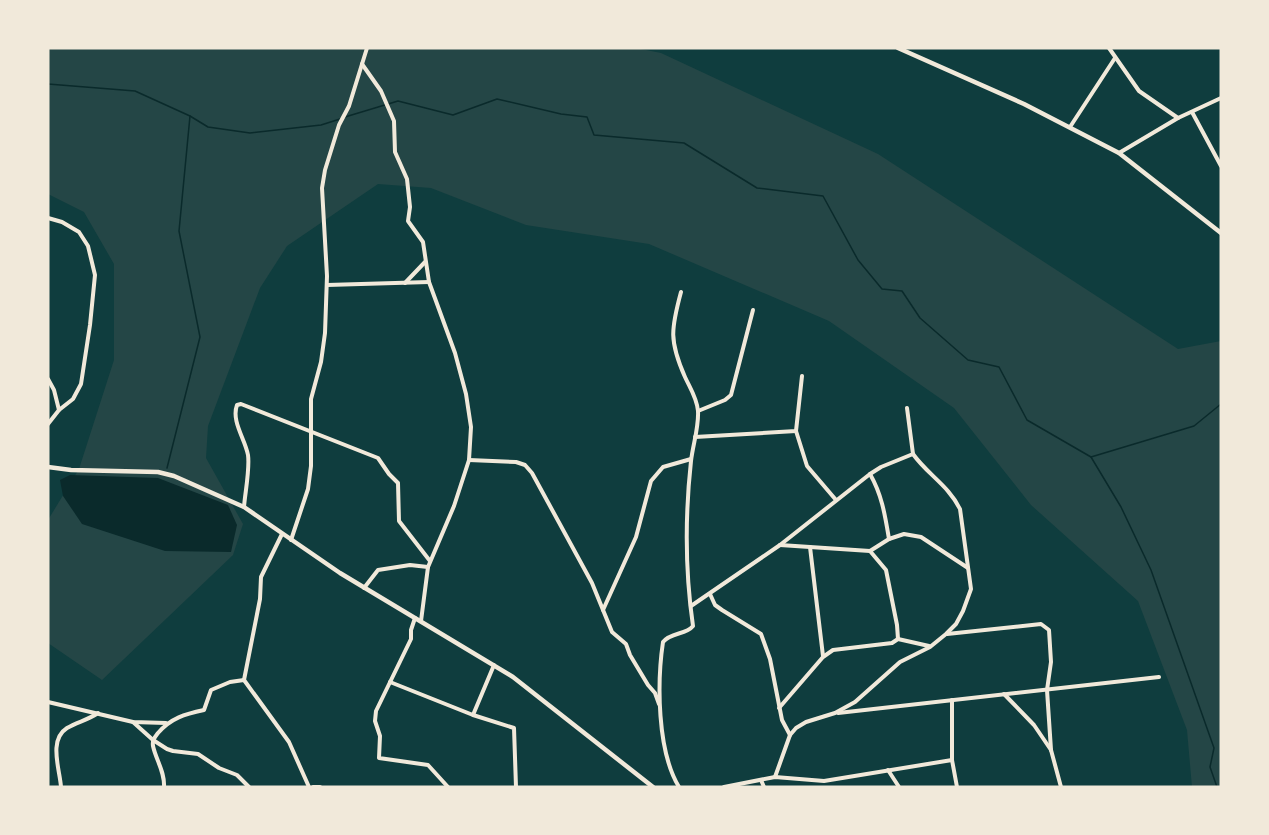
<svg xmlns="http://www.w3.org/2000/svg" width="1269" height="835" font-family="'Open Sans',sans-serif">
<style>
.green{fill:#244646}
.water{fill:#0a2a2b}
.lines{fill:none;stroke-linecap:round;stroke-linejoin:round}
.stream{stroke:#0a2a2b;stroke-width:1.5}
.minor{stroke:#f1e9da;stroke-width:4}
.tertiary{stroke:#f1e9da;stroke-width:4.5}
</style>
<rect width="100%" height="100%" fill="#0f3d3e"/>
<polygon class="green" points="48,48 636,48 661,53 878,154 1178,349 1221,341 1221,787 1192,787 1187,730 1138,601 1031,505 954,408 829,321 649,244 526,225 431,188 378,184 287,246 260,288 208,426 206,458 243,524 233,555 102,680 48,643 48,520 79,469 114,360 114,264 84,212 48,194"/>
<polygon class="water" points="70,475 158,478 228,505 237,525 231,552 165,551 82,524 63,496 60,480"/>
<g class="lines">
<g class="stream">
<polyline points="48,84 135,91 190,116 208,127 250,133 321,125 340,119"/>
<polyline points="345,117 398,101 453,115 497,99 561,114 587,117 594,135 684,143 757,188 823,196 858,260 882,289 902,291 920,318 968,360 999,367 1027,420 1091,457 1121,507 1151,570 1214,748 1210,767 1217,787"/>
<polyline points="1091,457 1194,426 1221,404"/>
<polyline points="167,468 200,337 179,231 190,116"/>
</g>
<g class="minor">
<polyline points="1109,48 1139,91 1178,118"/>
<polyline points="362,64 381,91 394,121 395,152 407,179 410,207 408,221 423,242 429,282 455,353 466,394 471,427 469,460 454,506 428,567 421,621"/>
<polyline points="1192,112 1221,166"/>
<polyline points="1070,127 1115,58"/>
<polyline points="1119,153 1178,118 1221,98"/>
<polyline points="48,218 62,222 79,232 88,246 95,275 90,325 81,384 73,399 59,410 48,424"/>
<polyline points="405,283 425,262"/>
<polyline points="327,285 429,282"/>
<polyline points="48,379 54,390 59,410"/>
<polyline points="698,411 725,400 731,395 753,310"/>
<polyline points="796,431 807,466 836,500"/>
<polyline points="695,437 796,431 802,376"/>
<polyline points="469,460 516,462 525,465 532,473 592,583 612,632 626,644 630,655 648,685 655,693 659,704"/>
<path d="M870 474C882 495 885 515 889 539"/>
<path d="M244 507C245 493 250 469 248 455 245 439 231 421 237 405L241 404 378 458 389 474 398 483 399 521 430 561"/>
<polyline points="282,534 261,577 260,599 244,680 289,742 309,787"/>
<polyline points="291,540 308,489 311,466 311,399 321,362 325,333 327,276 322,188 325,170 339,125 349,106 367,48"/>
<polyline points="780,545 870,551 889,539 904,534 921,537 968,568"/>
<polyline points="810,547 823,656"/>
<polyline points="870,551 886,570 897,625 898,639"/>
<polyline points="364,588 378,570 410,565 428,567"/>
<polyline points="710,594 715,605 722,610 761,634 770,659 782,720 790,735"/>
<polyline points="691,606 780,545 870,474 881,467 913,454 907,408"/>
<polyline points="603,610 636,537 651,481 663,467 691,459"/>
<polyline points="415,618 411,630 411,639 376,711 375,721 380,736 379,758 428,765 448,787"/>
<polyline points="947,634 1041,624 1049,630 1051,662 1047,690 1051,750"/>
<polyline points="390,682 473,715 514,728 516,787"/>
<polyline points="1004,694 1034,725 1051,750 1061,787"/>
<polyline points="952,700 952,760 957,787"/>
<polyline points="48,702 133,722 166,723"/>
<polyline points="779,708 823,657 833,650 892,643 898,639 929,646"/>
<polyline points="838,713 1159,677"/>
<polyline points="473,715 494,665"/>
<polyline points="133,722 153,740 167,749 173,751 198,754 219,768 237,775 249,787"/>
<polyline points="888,770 899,787"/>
<path d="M775 777 790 735 796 728 806 722 835 713 855 702 900 662 930 647 946 634 956 624 963 611 971 589 960 509C949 486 927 474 913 454"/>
<polyline points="761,780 764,787"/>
<path d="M61 787C60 770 48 740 67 728 77 722 88 720 98 713"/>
<path d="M164 787C165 772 156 760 153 746 152 740 155 737 158 733 171 718 185 714 204 710L211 690 230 682 244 680"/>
<polyline points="313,787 320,787"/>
<path d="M679 787C657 751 657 682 663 642 671 632 686 635 693 626 685 571 685 516 691 461 693 444 699 427 698 411 697 398 690 388 685 377 669 341 671 329 681 292"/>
<polyline points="724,787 775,777 824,781 952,760"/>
</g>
<g class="tertiary">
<polyline points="898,48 1024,104 1119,153 1221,233"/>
<polyline points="48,467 71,470 158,472 174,476 244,507 340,573 513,677 653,787"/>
</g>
</g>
<rect width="1269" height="835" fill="none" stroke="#f1e9da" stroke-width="99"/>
</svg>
